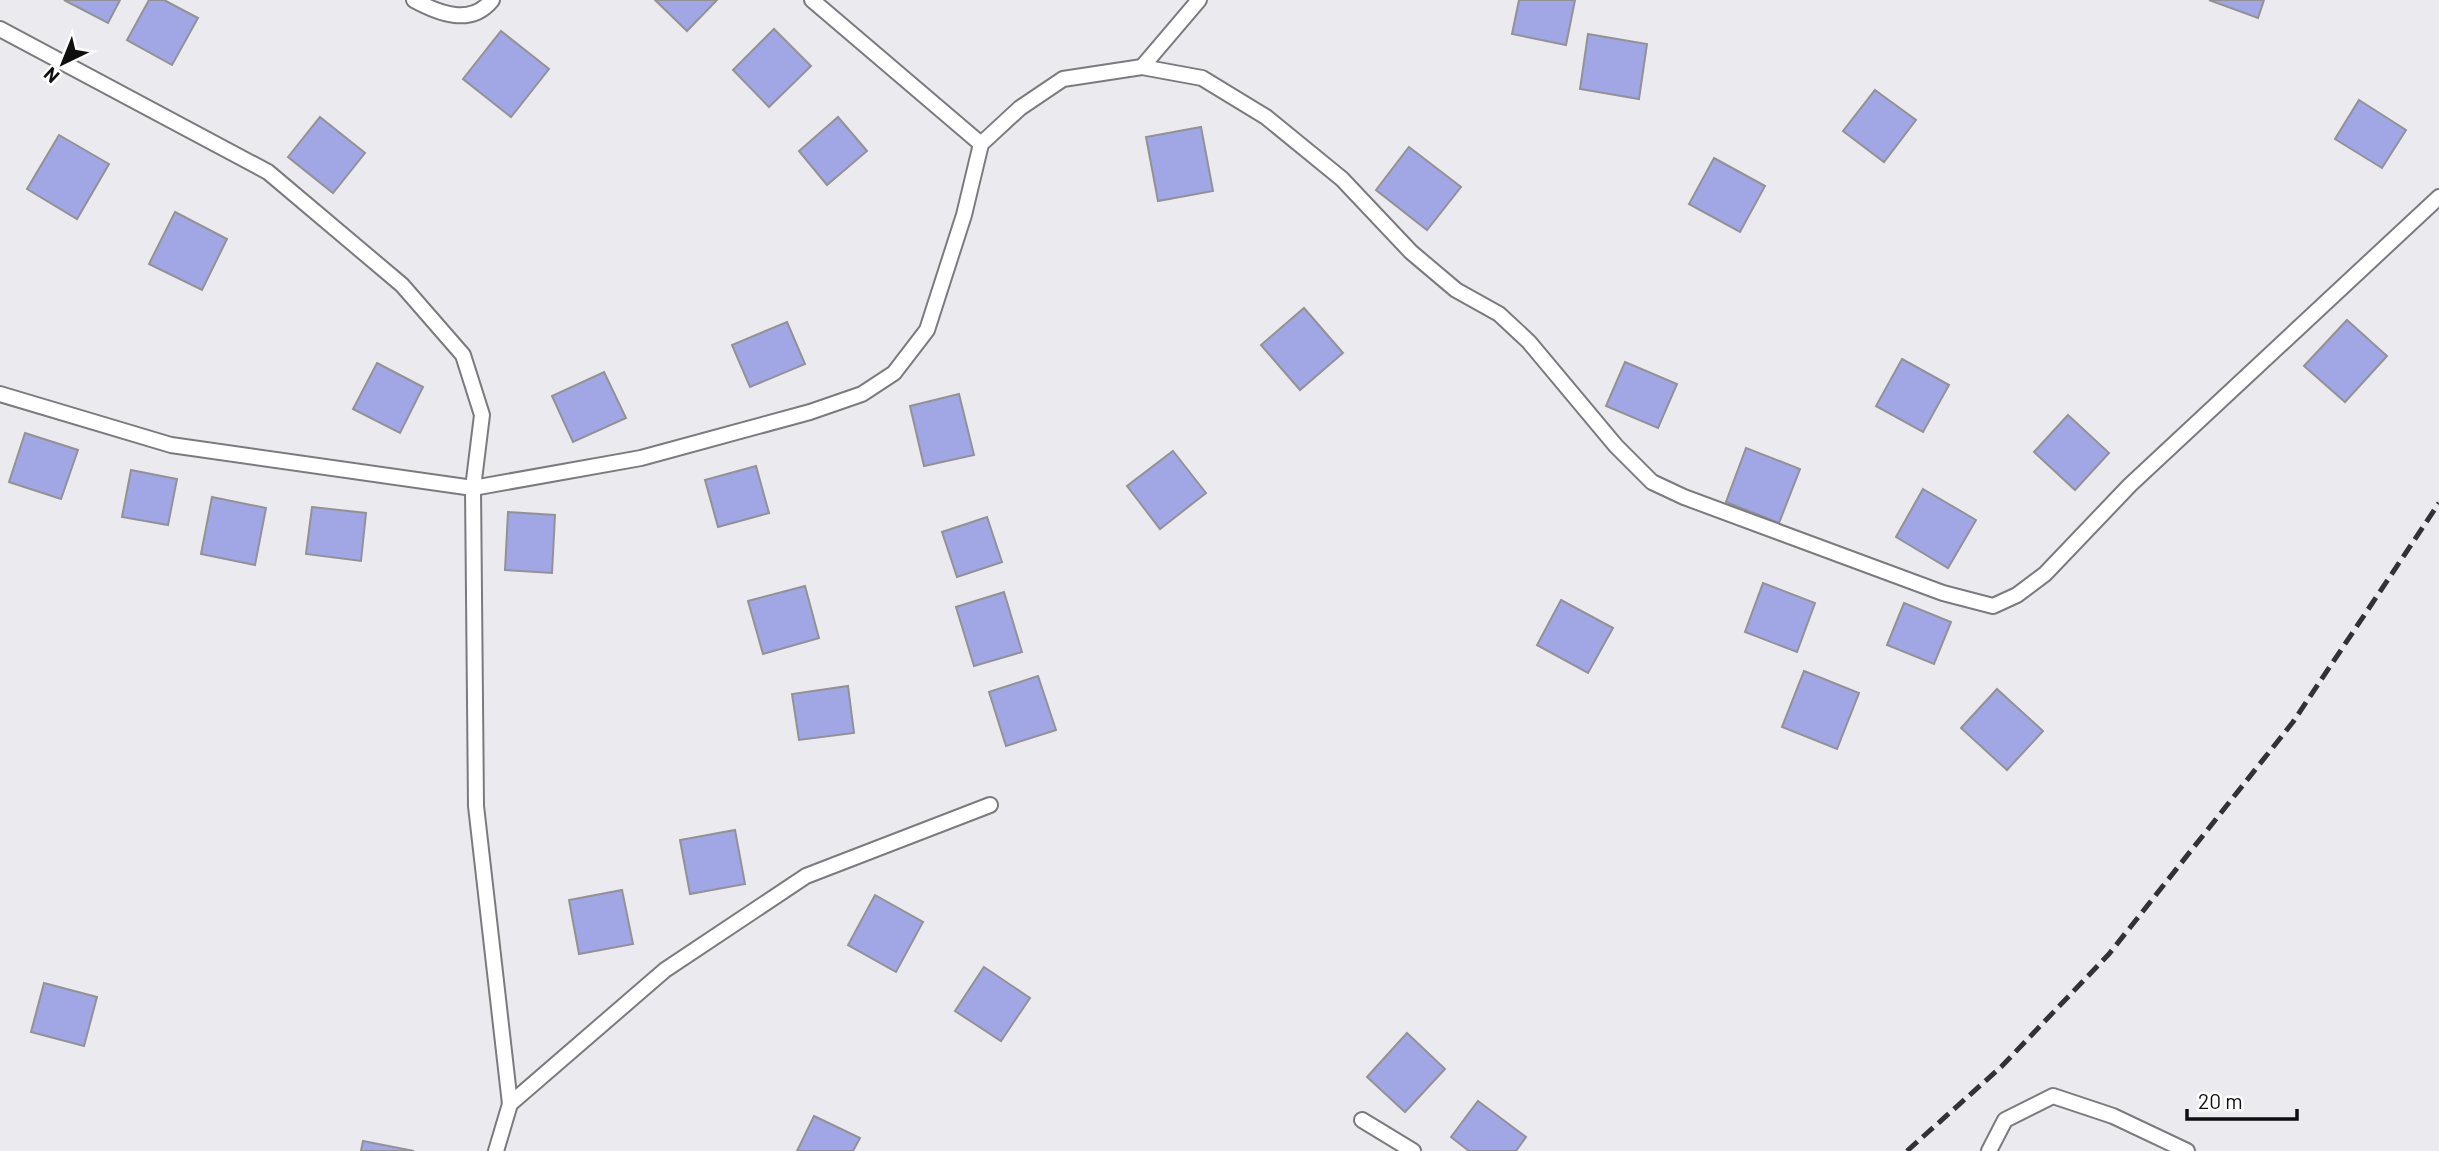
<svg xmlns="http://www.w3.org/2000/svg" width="2439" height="1151" font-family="Barlow,sans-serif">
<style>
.building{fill:#a1a6e4;stroke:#929296;stroke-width:2}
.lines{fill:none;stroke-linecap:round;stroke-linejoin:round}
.lane-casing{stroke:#7b7b7f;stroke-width:18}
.lane{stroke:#fff;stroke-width:14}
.rail{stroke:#323234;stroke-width:5;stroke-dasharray:14 7;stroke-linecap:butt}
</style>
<rect width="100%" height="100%" fill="#ebebef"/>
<g class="building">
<polygon points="64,0 120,0 108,23"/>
<polygon points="149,0 164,0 198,18 172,65 127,40"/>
<polygon points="655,0 717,0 687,31"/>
<polygon points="1519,0 1575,0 1566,45 1512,34"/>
<polygon points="2209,0 2264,0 2258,18"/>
<polygon points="774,29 811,66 769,107 733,70"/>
<polygon points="501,31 549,69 511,117 463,79"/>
<polygon points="1588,34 1647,44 1639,99 1580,89"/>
<polygon points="1875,90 1916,120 1884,162 1843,131"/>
<polygon points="2359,100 2406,130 2382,168 2335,139"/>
<polygon points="320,117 365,153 333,193 288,157"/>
<polygon points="838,117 867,151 827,185 799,151"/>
<polygon points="1201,127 1213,191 1158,201 1146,137"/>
<polygon points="59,135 109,164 77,219 27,189"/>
<polygon points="1409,147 1461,187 1427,230 1376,190"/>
<polygon points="1714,158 1765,186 1740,232 1689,204"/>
<polygon points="175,212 227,239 202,290 149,264"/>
<polygon points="1304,308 1343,353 1300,390 1261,345"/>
<polygon points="2347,320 2387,356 2345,402 2304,366"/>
<polygon points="787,322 805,364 750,387 732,345"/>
<polygon points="1902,359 1949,385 1923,432 1876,406"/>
<polygon points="1625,362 1677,384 1658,428 1606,406"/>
<polygon points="377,363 423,387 400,433 353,409"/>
<polygon points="604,372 626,418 573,442 552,396"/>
<polygon points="959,394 974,455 924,466 910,406"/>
<polygon points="2068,415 2109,453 2075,490 2034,452"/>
<polygon points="25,433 78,450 61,499 9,482"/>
<polygon points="1746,448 1800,469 1779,523 1726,502"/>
<polygon points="1173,451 1206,493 1160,529 1127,486"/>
<polygon points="756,466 769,513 718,527 705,480"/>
<polygon points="131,470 177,479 168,525 122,517"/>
<polygon points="1923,489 1976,520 1948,568 1896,537"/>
<polygon points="212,497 266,508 255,565 201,554"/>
<polygon points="312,507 366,513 361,561 306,554"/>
<polygon points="508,512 555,515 552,573 505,570"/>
<polygon points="987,517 1002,562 957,577 942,532"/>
<polygon points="1763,583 1815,603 1797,652 1745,632"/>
<polygon points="805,586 819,638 763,654 748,601"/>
<polygon points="1004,592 1022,652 974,666 956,607"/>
<polygon points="1561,600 1613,628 1588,673 1537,645"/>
<polygon points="1904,603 1951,622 1934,664 1887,645"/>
<polygon points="1804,671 1859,693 1837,749 1782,727"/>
<polygon points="1038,676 1056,730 1006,746 989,692"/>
<polygon points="848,686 854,733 799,740 792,694"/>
<polygon points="1997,689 2043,731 2007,770 1961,728"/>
<polygon points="735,830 745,884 690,894 680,840"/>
<polygon points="622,890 633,944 579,954 569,900"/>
<polygon points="875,895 923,922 896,972 848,945"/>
<polygon points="984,967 1030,998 1001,1041 955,1011"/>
<polygon points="44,983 97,997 84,1046 31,1032"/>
<polygon points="1407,1033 1445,1069 1405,1112 1367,1077"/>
<polygon points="1478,1101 1526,1137 1516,1151 1469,1151 1451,1137"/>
<polygon points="814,1116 860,1138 853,1151 797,1151"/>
<polygon points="363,1141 414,1151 361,1151"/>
</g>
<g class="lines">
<defs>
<g id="lane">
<path d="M414 0C440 14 471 26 492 0"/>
<polyline points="812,0 981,144"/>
<polyline points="0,29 268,172 402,285 463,355 482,415 473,488 476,806 510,1104"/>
<polyline points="1142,67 1199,0"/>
<polyline points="0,394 171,445 473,488 641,458 810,412 862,394 894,373 927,330 964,215 981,144 1020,108 1063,79 1142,67 1202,78 1266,117 1342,179 1411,252 1456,290 1499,314 1529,342 1616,446 1652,482 1684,497 1943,593 1993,606 2017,595 2045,574 2130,485 2439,197"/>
<polyline points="1362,1120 1413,1151"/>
<polyline points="496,1151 510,1104 665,970 806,876 990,805"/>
<polyline points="1989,1151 2005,1120 2053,1096 2113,1116 2187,1151"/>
</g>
</defs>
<use href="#lane" class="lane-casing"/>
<use href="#lane" class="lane"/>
<polyline class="rail" points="1907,1151 2001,1067 2109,954 2293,722 2439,503"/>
</g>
<g transform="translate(63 63) rotate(223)" stroke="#ffffff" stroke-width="5" paint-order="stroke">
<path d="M0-5L12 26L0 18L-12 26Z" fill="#0f0f10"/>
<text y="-10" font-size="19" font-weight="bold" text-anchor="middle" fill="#0f0f10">N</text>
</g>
<path d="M2187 1109v10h110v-10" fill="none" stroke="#0f0f10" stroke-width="3.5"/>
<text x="2198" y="1109" font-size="21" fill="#0f0f10" stroke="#ffffff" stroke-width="5" paint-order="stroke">20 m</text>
</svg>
